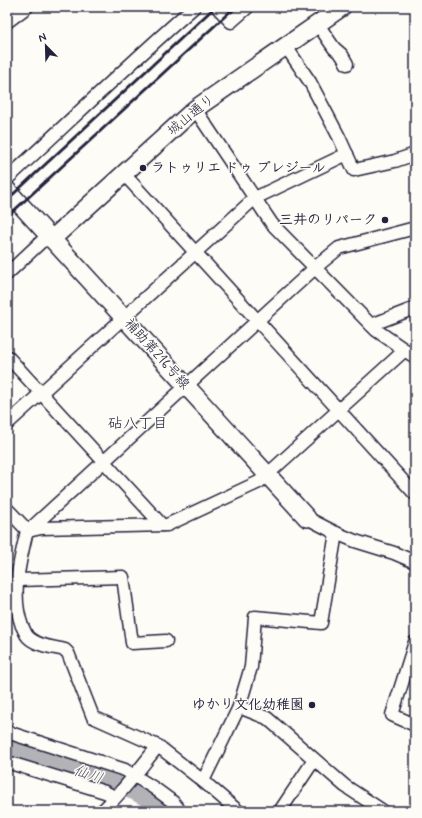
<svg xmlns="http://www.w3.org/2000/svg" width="422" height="818" font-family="Mynerve,'Klee One',sans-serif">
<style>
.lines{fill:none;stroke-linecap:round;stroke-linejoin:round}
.river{stroke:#b2b2b7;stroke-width:18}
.street-casing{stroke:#22223b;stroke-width:15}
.secondary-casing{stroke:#22223b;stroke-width:20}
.street{stroke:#fdfcf7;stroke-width:12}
.secondary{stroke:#fdfcf7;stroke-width:17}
.rail{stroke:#22223b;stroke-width:3}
.poi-dot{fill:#22223b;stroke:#fdfcf7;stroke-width:1.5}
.labels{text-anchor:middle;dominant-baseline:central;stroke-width:3;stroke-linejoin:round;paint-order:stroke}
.street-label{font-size:14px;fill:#22223b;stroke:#fdfcf7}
.poi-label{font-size:14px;font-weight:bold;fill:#22223b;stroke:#fdfcf7;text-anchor:end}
.neighbourhood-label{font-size:15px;fill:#22223b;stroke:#fdfcf7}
.water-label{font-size:15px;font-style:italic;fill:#545466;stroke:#fdfcf7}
</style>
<rect width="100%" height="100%" fill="#fdfcf7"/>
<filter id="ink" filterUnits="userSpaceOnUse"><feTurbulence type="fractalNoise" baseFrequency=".025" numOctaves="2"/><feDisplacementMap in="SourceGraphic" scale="8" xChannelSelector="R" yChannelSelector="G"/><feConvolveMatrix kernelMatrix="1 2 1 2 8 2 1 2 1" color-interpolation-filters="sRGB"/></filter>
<g filter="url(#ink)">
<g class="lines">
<polyline class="river" points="7,747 134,791 152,801 165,811"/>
<defs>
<g id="street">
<polyline points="217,7 231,22 248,7"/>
<polyline points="7,22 27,7"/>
<polyline points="317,23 334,48 342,55 347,64"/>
<polyline points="285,45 310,82 339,137 354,170 395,161 415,154"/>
<polyline points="195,109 272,224 376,330 415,357"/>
<polyline points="124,174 415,494"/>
<path d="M7 179C69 122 130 63 194 7"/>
<polyline points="7,274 42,241 52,239"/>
<polyline points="371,325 415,308"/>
<polyline points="7,356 162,525"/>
<polyline points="7,424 255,198 347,154"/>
<polyline points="7,509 28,531 41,528 167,525 259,482 405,350"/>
<polyline points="307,518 336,533 355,541 394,553 415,562"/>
<polyline points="18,580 123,577 132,643 166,641"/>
<polyline points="415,642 392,715 415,725"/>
<polyline points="239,707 267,718 345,786 383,811"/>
<polyline points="7,732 125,770 154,788 173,802 180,811"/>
<polyline points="7,762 105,792 115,797"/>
<polyline points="203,781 239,707 251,667 255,617 321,623 336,533"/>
<path d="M102 811C123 792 140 768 158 746"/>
<path d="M238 811 203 781 158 746 93 717 68 653 65 650C53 647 37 646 28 637 25 634 24 629 22 626 11 597 19 564 26 535L28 531 316 267 339 248 415 228"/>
<polyline points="280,811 314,760"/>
</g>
<g id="secondary">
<polyline points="7,190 307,518"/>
<polyline points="52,239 195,109 342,7"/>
</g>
</defs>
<use href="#street" class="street-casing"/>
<use href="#secondary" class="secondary-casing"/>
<use href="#street" class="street"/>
<use href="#secondary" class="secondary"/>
<g class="rail">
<polyline points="7,200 215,7"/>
<polyline points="7,217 235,7"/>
</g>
</g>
</g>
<g class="poi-dot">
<circle cx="143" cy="168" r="4"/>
<circle cx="385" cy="220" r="4"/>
<circle cx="312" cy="705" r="4"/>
</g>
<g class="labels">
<g class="street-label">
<text transform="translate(191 115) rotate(-39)">城山通り</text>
<text transform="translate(157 354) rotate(48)">補助第216号線</text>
</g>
<g class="poi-label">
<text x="151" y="168" text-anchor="start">ラトゥリエ ドゥ プレジール</text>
<text x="377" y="220">三井のリパーク</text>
<text x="304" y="705">ゆかり文化幼稚園</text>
</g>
<g class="neighbourhood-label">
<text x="138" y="424">砧八丁目</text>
</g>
<g class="water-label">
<text transform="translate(88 775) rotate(19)">仙川</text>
</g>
</g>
<rect width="422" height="818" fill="none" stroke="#fdfcf7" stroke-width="24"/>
<rect x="12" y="12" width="398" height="794" fill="none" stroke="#22223b" stroke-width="1.5" filter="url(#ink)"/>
<g transform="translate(46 46) rotate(337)" stroke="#fdfcf7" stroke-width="3" paint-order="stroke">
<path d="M0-3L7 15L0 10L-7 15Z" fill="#22223b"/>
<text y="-6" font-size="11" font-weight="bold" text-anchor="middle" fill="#22223b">N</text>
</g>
</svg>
